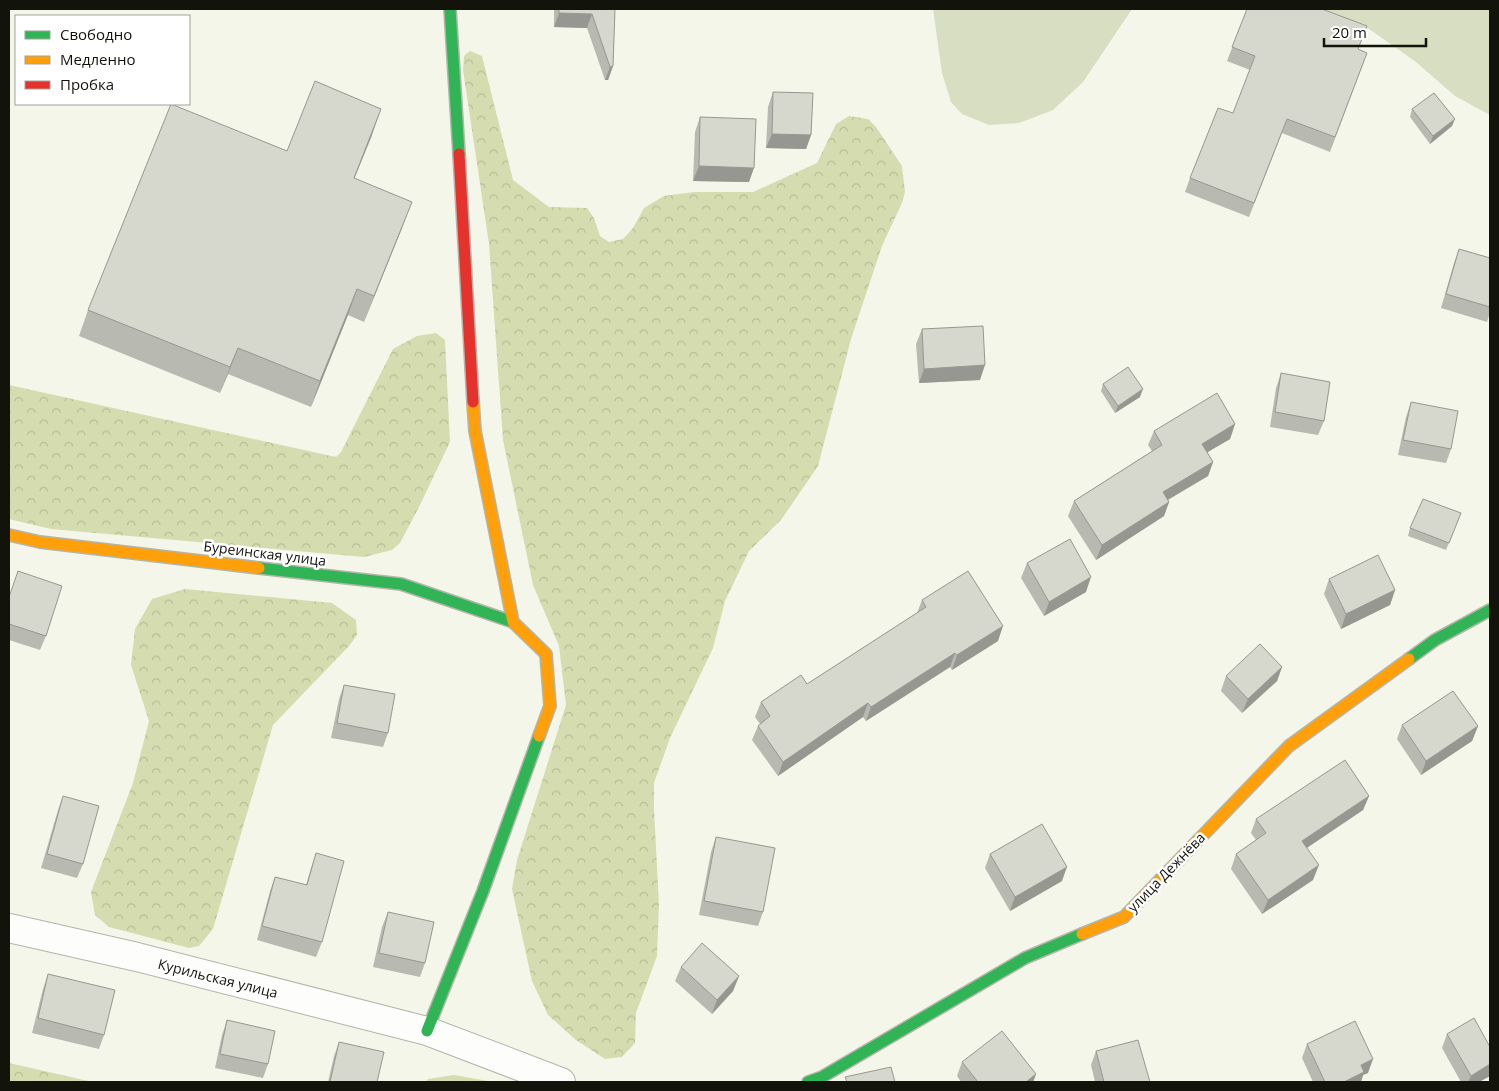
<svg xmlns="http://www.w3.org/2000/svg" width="1499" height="1091" font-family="'Open Sans',sans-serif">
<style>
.green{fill:#d8dec1}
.forest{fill:url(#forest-crowns)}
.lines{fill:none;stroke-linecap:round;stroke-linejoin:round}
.street-casing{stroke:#b3b5aa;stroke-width:30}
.fast-casing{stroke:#b3b5aa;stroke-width:14}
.slow-casing{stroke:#b3b5aa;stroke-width:14}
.jam-casing{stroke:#b3b5aa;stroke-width:14}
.street{stroke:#fdfefc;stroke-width:28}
.fast{stroke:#30b455;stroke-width:11}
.slow{stroke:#ff9f0a;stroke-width:11}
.jam{stroke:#e5322d;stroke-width:11}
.wall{fill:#b8bab1}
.shaded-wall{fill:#969790}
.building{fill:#d6d8ce;stroke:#969790}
.labels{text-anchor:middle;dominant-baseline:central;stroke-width:5;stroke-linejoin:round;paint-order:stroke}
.street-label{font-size:14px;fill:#12140b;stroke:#fff}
</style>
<defs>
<pattern id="forest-crowns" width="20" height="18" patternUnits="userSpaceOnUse" patternTransform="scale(1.25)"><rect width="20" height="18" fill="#d5ddb0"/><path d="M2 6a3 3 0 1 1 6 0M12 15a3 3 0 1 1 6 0" fill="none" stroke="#b6bd96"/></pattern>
</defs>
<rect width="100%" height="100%" fill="#f4f6e9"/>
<g class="green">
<polygon points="933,9 1132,9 1083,82 1053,110 1019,123 989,125 962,114 951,102 942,73"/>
<polygon points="1323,9 1490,9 1490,115 1455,96 1416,62 1365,26"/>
</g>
<g class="forest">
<polygon points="470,51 482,56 513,180 549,207 587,208 594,218 600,236 609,242 623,239 633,228 644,208 664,196 694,192 753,192 817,163 836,124 849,116 868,119 876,127 902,166 905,192 902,203 882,246 851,339 818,466 781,520 749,551 725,601 713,648 670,738 654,783 654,809 659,905 657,956 636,1013 635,1043 622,1057 605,1059 576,1040 548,1015 532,981 512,889 517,860 566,705 559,646 533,585 503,440 489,244 463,70 464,56"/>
<polygon points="436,333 445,340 450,442 419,507 400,543 392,550 364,557 51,529 9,519 9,385 336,457 341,452 393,349 417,336"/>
<polygon points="185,589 332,603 356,620 357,635 349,646 273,725 213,929 199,946 189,948 109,927 95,915 91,892 133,783 149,721 131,665 135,629 152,599"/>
<polygon points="9,1063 93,1082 9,1082"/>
<polygon points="454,1075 494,1082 496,1082 426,1082 428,1079"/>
</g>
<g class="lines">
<defs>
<polyline id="street" points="9,928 137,957 427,1031 561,1082"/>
<g id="fast">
<polyline points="450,9 459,154"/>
<polyline points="259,568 401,584 513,622"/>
<polyline points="1409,659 1435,640 1490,610"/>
<polyline points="427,1031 483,891 539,736"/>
<polyline points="808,1082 822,1077 1025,958 1082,934"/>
</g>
<g id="slow">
<polyline points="473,402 475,431 513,622 546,654 550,706 539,736"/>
<polyline points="9,535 40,542 259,568"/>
<polyline points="1082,934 1124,917 1289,746 1409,659"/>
</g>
<polyline id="jam" points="459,154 473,402"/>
</defs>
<use href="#street" class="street-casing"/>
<use href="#fast" class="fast-casing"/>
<use href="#slow" class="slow-casing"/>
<use href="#jam" class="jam-casing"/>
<use href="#street" class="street"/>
<use href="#fast" class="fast"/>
<use href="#slow" class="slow"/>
<use href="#jam" class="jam"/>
</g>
<g class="wall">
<polygon points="554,9 615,9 613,66 608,80 605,80 587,28 554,27"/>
<polygon points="1247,9 1367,53 1330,152 1282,133 1249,217 1185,192 1190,178 1233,113 1250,70 1227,61"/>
<polygon points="773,92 811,135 806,149 766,148 768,107"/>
<polygon points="1412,109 1452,126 1430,144 1410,117"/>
<polygon points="700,117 749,182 693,181 695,132"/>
<polygon points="372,135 354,179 402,228 364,322 348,315 311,407 228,374 220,393 79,336 88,310 287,151"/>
<polygon points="1459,249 1490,258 1490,312 1487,322 1441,308 1454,263"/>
<polygon points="922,329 980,380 919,383 916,344"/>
<polygon points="1281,373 1324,421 1318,435 1270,427 1276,388"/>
<polygon points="1103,384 1140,397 1115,413 1101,391"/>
<polygon points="1411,402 1451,449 1446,463 1398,455 1406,417"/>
<polygon points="1235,424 1230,439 1207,452 1213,462 1208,476 1168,500 1169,502 1164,516 1096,560 1068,516 1074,501 1152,451 1148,445 1154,431"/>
<polygon points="1461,513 1446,550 1408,536 1410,528"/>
<polygon points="1027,563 1086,592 1044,616 1021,578"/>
<polygon points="1329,579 1395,590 1390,605 1341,629 1324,594"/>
<polygon points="9,596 46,636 40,650 9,640"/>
<polygon points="922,600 998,641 952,670 950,667 866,721 863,717 778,776 752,740 758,726 760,724 755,717 761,702 807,684 917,613"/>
<polygon points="1282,667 1277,681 1242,713 1221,691 1226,676"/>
<polygon points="344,685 388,733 383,747 331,738 339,699"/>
<polygon points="1402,725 1478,726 1472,741 1421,775 1397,739"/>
<polygon points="63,796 83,864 77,878 41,868 58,810"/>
<polygon points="1369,796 1363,810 1307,848 1313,880 1262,914 1231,869 1236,854 1256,840 1251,833 1256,819"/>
<polygon points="716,837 763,912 758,926 699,915 711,852"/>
<polygon points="316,853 322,942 316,957 257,940 270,891 275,877 306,885 311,868"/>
<polygon points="990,854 1062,881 1010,911 985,868"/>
<polygon points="388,912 425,963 420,977 373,967 382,927"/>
<polygon points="681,967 739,976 733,991 712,1014 675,981"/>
<polygon points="48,974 104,1035 99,1049 32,1033 43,989"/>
<polygon points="227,1020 268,1064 263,1078 215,1068 222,1035"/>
<polygon points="1447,1034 1490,1047 1490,1076 1479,1082 1461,1082 1442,1048"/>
<polygon points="339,1042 377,1082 328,1082 334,1056"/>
<polygon points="1307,1044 1368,1073 1363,1075 1361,1082 1313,1082 1302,1058"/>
<polygon points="1096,1051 1150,1082 1095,1082 1091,1065"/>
<polygon points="962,1062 1036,1074 1033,1082 961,1082 957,1076"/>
</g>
<g class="shaded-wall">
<polygon points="559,13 592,14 587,28 554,27"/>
<polygon points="613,66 608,80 605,80 610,67"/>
<polygon points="381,109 372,135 344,204 354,178"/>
<polygon points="1455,119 1452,126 1430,144 1433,136"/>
<polygon points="772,134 811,135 806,149 766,148"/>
<polygon points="699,166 754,168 749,182 693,181"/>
<polygon points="412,202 402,228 364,322 374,296"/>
<polygon points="357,289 348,315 311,407 320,381"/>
<polygon points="238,348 228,374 220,393 230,367"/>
<polygon points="985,365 980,380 919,383 924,369"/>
<polygon points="1143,389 1140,397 1115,413 1118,406"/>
<polygon points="1235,424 1230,439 1196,459 1202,444"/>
<polygon points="1213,462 1208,476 1157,506 1163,492"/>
<polygon points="1169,502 1164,516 1096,560 1102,545"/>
<polygon points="1091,577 1086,592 1044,616 1049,602"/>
<polygon points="1395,590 1390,605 1341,629 1346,614"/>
<polygon points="1003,626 998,641 952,670 957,655"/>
<polygon points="955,653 950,667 866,721 871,707"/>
<polygon points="1282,667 1277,681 1242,713 1248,699"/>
<polygon points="868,703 863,717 778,776 783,762"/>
<polygon points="1478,726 1472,741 1421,775 1426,761"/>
<polygon points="1369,796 1363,810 1296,855 1302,841"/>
<polygon points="1319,865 1313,880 1262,914 1268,900"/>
<polygon points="1067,867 1062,881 1010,911 1015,897"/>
<polygon points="739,976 733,991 712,1014 717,1000"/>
<polygon points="1373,1059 1368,1073 1363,1075 1361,1082 1344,1082 1361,1065"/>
<polygon points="1490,1064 1490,1076 1479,1082 1468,1082 1471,1076"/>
<polygon points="1036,1074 1033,1082 1026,1082"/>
</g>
<g class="building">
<polygon points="559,9 615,9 613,66 610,67 592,14 559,13"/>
<polygon points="1247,9 1322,9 1367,26 1358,49 1367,53 1335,137 1287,119 1254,203 1190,178 1218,108 1233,113 1255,56 1232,47"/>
<polygon points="315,81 381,109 354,178 412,202 374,296 357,289 320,381 238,348 230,367 88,310 171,104 287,151"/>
<polygon points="773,92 813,93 811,135 772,134"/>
<polygon points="1434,93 1455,119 1433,136 1412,109"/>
<polygon points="700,117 756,119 754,168 699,166"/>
<polygon points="1459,249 1490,258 1490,307 1446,294"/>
<polygon points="983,326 985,365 924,369 922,329"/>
<polygon points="1128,367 1143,389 1118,406 1103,384"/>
<polygon points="1281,373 1330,382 1324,421 1275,412"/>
<polygon points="1217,393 1235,424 1202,444 1213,462 1163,492 1169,502 1102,545 1074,501 1162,445 1154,431"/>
<polygon points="1411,402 1458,411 1451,449 1403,440"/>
<polygon points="1423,499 1461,513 1449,543 1410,528"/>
<polygon points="1070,539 1091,577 1049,602 1027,563"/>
<polygon points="1378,555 1395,590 1346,614 1329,579"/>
<polygon points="18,571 62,586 46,636 9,624 9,597"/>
<polygon points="968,571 1003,626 957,655 955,653 871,707 868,703 783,762 758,726 770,716 761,702 801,675 807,684 926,607 922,600"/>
<polygon points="1260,644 1282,667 1248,699 1226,676"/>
<polygon points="344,685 395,694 388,733 337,723"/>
<polygon points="1453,691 1478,726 1426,761 1402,725"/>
<polygon points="1345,760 1369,796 1302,841 1319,865 1268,900 1236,854 1266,833 1256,819"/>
<polygon points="63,796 99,806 83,864 47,854"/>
<polygon points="1042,824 1067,867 1015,897 990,854"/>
<polygon points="716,837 775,848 763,912 704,901"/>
<polygon points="316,853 344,861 322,942 262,926 275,877 307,885"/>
<polygon points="388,912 434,922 425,963 379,953"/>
<polygon points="702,943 739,976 717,1000 681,967"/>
<polygon points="48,974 115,990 104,1035 38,1018"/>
<polygon points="1474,1018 1490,1047 1490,1064 1471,1076 1447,1034"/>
<polygon points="227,1020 275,1031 268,1064 220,1054"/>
<polygon points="1355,1021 1373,1059 1361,1065 1364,1072 1344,1082 1325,1082 1307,1044"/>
<polygon points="1002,1031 1036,1074 1026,1082 978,1082 962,1062"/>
<polygon points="1138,1040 1150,1082 1104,1082 1096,1051"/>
<polygon points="339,1042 384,1052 377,1082 330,1082"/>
<polygon points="891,1067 895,1082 847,1082 845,1077"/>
</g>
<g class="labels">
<g class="street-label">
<text transform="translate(265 553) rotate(7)">Буреинская улица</text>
<text transform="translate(1166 872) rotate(-46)">улица Дежнёва</text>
<text transform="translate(218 978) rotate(14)">Курильская улица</text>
</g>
</g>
<rect width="1499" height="1091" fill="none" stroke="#12140b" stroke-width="20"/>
<rect x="15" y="15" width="175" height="90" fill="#ffffff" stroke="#a0a19d"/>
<rect x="25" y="31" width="25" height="8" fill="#30b455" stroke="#a0a19d"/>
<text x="60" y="40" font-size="15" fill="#12140b">Свободно</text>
<rect x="25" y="56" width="25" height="8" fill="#ff9f0a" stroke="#a0a19d"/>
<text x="60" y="65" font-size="15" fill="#12140b">Медленно</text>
<rect x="25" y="81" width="25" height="8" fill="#e5322d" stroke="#a0a19d"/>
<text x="60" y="90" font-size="15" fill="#12140b">Пробка</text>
<path d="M1324 38v8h102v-8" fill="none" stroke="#12140b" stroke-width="2.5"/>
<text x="1332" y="38" font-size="15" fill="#12140b" stroke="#ffffff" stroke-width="4" paint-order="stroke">20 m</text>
</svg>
